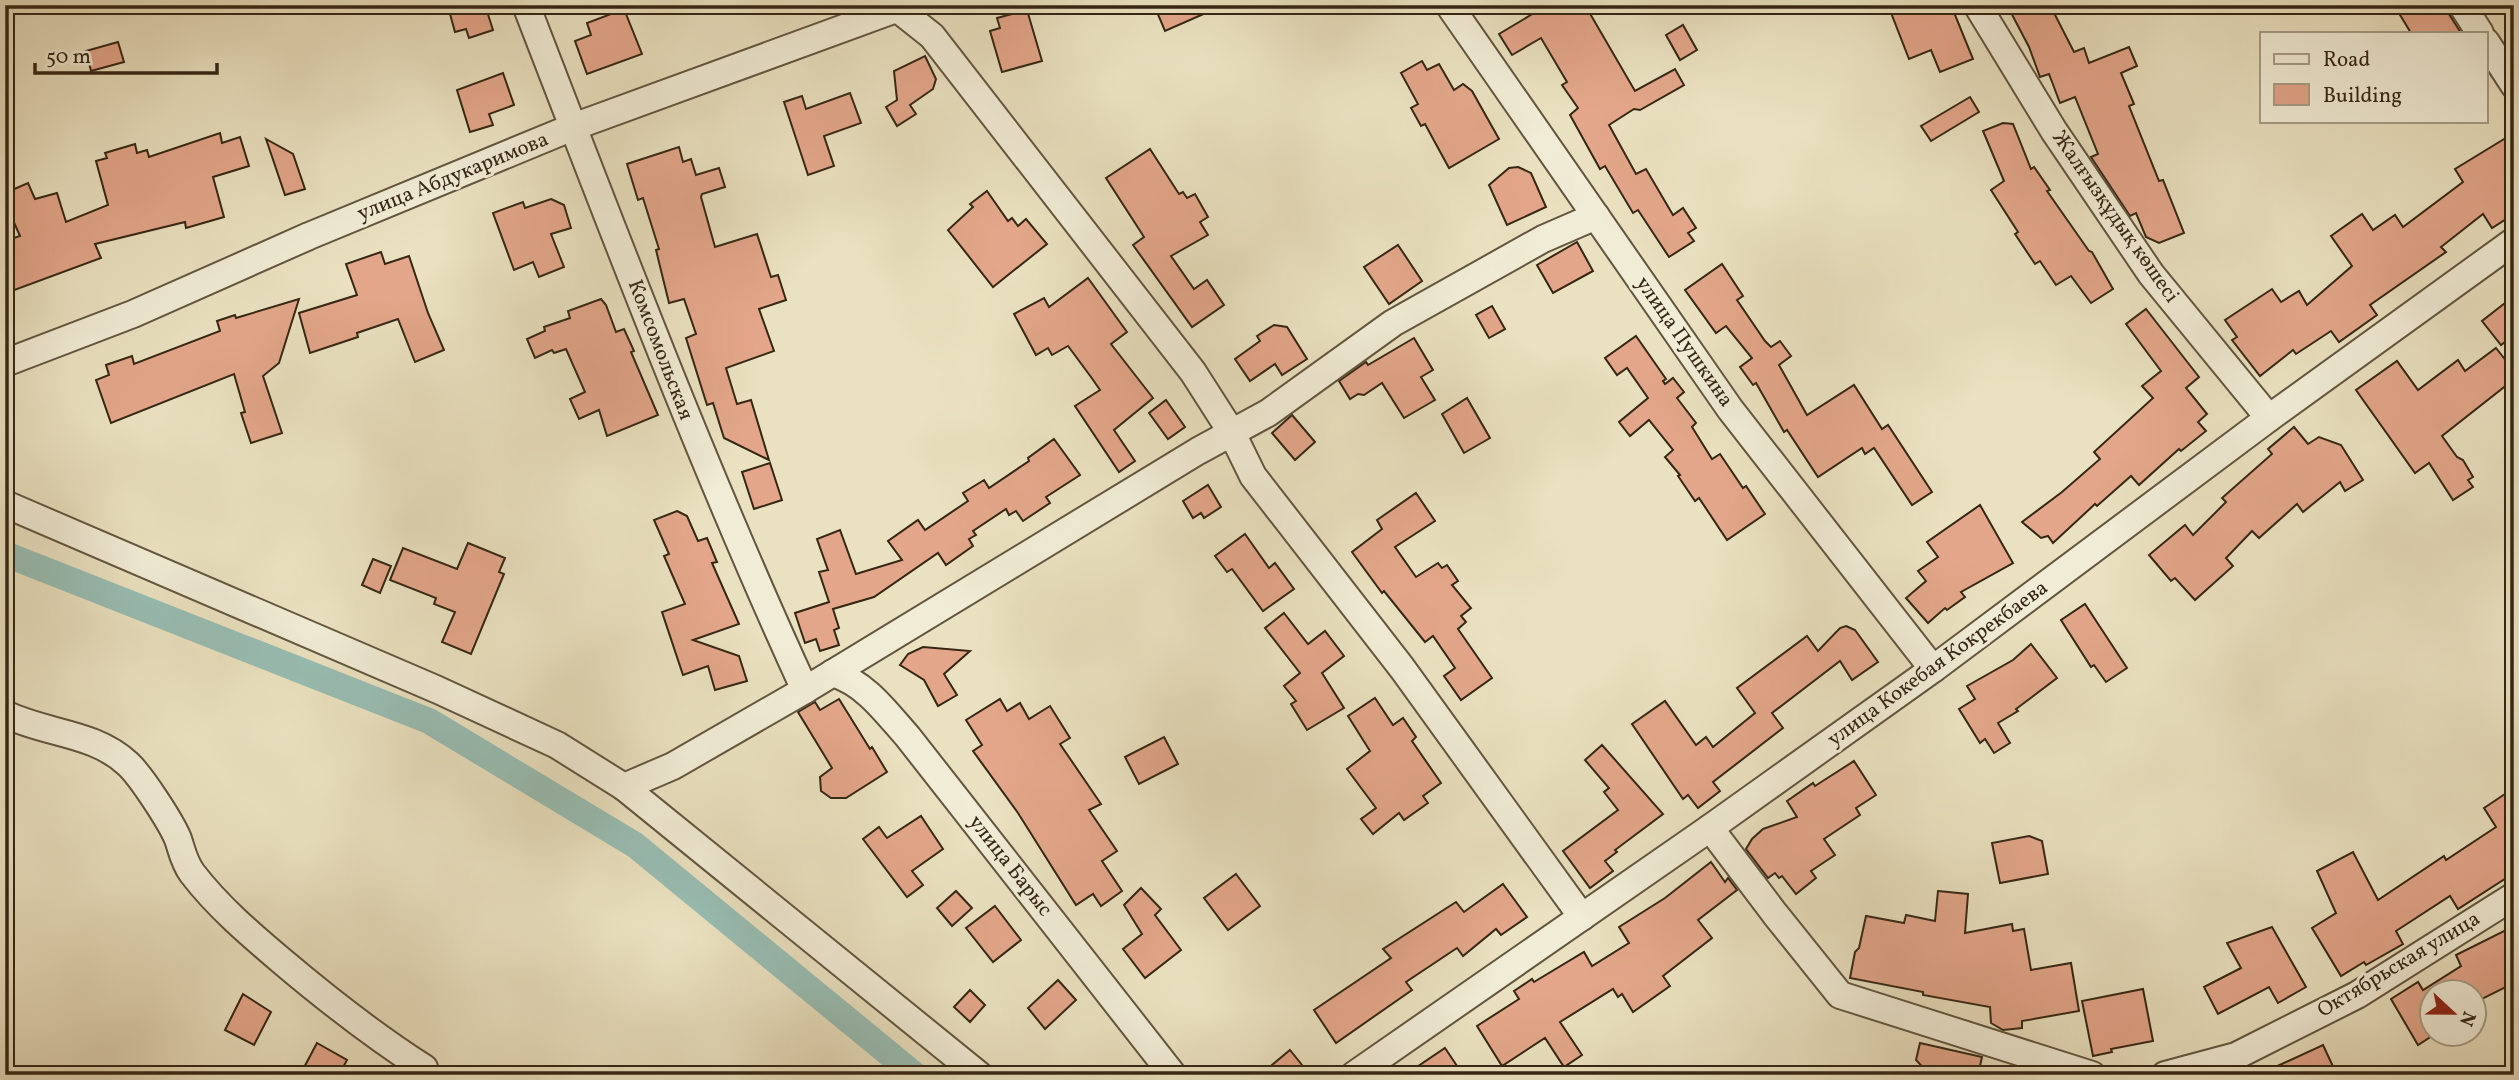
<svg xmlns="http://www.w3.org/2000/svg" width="2519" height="1080" font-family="Vollkorn,serif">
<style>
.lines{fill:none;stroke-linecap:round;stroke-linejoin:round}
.canal{stroke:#98bdb3;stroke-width:26}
.building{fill:#e3a68a;stroke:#352614;stroke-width:2}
.minor-casing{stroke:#62553f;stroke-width:30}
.minor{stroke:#f1ecd6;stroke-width:26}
.labels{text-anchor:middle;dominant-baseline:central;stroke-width:6;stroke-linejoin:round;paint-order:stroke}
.street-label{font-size:21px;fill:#352614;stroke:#f1ecd6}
</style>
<rect width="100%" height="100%" fill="#eae1c0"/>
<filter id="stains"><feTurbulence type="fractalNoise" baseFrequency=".00286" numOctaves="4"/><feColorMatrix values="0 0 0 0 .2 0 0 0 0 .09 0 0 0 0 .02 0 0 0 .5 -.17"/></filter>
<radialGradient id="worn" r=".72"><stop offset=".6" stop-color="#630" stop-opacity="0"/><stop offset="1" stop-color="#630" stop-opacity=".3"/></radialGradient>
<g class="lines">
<polyline class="canal" points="5,554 429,721 635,845 915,1075"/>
</g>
<g class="building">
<polygon points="464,5 485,5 493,30 469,38 466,29 455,32 450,14 465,9"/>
<polygon points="1154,5 1224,5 1165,31"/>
<polygon points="1529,5 1585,5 1635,91 1675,69 1684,85 1640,110 1634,109 1609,125 1636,174 1646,169 1673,215 1683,208 1696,228 1688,233 1694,241 1669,257 1638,210 1633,213 1605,166 1600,169 1570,115 1578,108 1562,85 1567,82 1541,38 1512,55 1499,34 1534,13"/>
<polygon points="1888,5 1951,5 1973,59 1940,72 1931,50 1909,59"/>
<polygon points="2007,5 2050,5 2074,52 2084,48 2089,63 2129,47 2137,66 2121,73 2134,104 2129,106 2159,181 2163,180 2184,233 2159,243 2146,237 2136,213 2130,216 2091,157 2098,154 2075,97 2060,103 2049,74 2040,77 2029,47"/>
<polygon points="2394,5 2446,5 2449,14 2461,33 2411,33"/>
<polygon points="624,9 642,54 587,74 575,41 591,35 587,23"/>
<polygon points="1027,10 1042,61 1002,72 990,31 1000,28 997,18"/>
<polygon points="1683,25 1697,50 1680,60 1666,35"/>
<polygon points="118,42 124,62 91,71 86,51"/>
<polygon points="925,56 936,79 933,89 910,105 916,114 897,126 886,107 897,100 894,71"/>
<polygon points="1422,61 1427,70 1439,64 1454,90 1463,84 1472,91 1499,139 1449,168 1425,124 1421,126 1411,108 1418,104 1401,73"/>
<polygon points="503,73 514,105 489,114 493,125 470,132 457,90"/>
<polygon points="850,93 861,123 824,136 834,166 808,175 784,102 802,96 806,109"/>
<polygon points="1970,97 1979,112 1931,141 1921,126"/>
<polygon points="2003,123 2013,124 2031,169 2034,167 2050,190 2047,191 2089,251 2092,252 2113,289 2091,303 2071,276 2056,285 2040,261 2035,264 2015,234 2018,232 1991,190 2004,181 1983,131"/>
<polygon points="220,133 222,143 240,137 249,166 213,177 224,217 186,228 185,222 95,244 101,258 9,292 5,281 5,241 20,236 5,202 5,193 28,183 35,199 57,193 66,222 108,205 96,161 107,158 105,153 135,144 137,153 147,150 149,157"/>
<polygon points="2514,133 2514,214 2492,228 2483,214 2441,247 2446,252 2370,305 2377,315 2339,342 2331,331 2296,354 2293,350 2260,376 2232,340 2237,337 2225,320 2272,289 2281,302 2299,291 2307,305 2352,266 2331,236 2362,214 2373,230 2395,215 2403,227 2463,182 2455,169"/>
<polygon points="266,139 293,154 305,189 285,195"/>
<polygon points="679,147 683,162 691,159 696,175 719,168 725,187 702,194 701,197 715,247 757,234 771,277 778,275 786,300 759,309 774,351 726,368 737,404 751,400 769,460 724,438 713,403 707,405 686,338 696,334 684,299 669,303 656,250 659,249 643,198 638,200 627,164"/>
<polygon points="1150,149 1179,194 1183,192 1187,198 1195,194 1208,217 1200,222 1208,235 1171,256 1194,289 1207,280 1224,305 1192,327 1133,245 1144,237 1106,178"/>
<polygon points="1518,167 1531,173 1546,207 1507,225 1489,185 1509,168"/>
<polygon points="987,191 1008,221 1012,218 1018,226 1026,219 1047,244 993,287 948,230 973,207 970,204"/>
<polygon points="551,199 564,205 571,228 551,234 564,267 539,277 533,262 514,270 493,213 523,202 525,208"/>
<polygon points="1577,242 1593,271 1553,293 1537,265"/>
<polygon points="1398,245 1422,281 1389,304 1364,267"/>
<polygon points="381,252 385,264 409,256 428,313 444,350 415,362 398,319 357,333 358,337 310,353 299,313 357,295 346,264"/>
<polygon points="1722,264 1743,296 1737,300 1765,341 1771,347 1780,341 1791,356 1779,365 1807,415 1854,385 1882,429 1888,425 1932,492 1912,505 1874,448 1865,454 1862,448 1818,477 1787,430 1784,432 1756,383 1753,385 1740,367 1752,358 1726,326 1716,333 1685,290"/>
<polygon points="1088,278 1127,332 1111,344 1153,398 1114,430 1135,461 1119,472 1075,406 1100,390 1091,377 1068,346 1052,355 1048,348 1036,355 1014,314 1044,298 1049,307"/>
<polygon points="2514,296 2514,335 2501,345 2482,321"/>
<polygon points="299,299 279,363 263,376 282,433 251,443 241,413 245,412 234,374 111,423 96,380 109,375 106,365 132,356 134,364 220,331 217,321 235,315 236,318"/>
<polygon points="601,299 606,305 616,332 624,329 634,351 631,352 658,415 607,436 599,410 579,419 570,399 585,392 566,349 554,353 552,350 535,358 527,339 545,331 544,327 570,318 568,311"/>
<polygon points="1492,306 1505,329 1489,338 1476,315"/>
<polygon points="2146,309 2199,377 2186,388 2207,414 2198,422 2206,431 2181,451 2179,449 2139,485 2131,476 2097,506 2095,504 2053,543 2048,536 2041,538 2022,522 2062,492 2100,459 2094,452 2153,398 2142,386 2161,371 2126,324"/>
<polygon points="1274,325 1287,327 1307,359 1282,375 1275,364 1250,381 1235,359 1260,341 1257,336"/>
<polygon points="1636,336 1666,379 1663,381 1665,384 1673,378 1684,392 1677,398 1696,423 1692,427 1712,459 1720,454 1743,488 1746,486 1765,514 1727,540 1699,498 1695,501 1678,476 1680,475 1665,457 1673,450 1649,420 1630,436 1619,422 1648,398 1627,368 1617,375 1605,358"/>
<polygon points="1414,338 1433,370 1421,377 1435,400 1404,418 1382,383 1364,395 1358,394 1350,399 1339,381 1366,362 1368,365"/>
<polygon points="2496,348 2511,367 2506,371 2513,380 2442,436 2457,457 2463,460 2473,477 2468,480 2473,487 2453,500 2429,463 2415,473 2356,390 2397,361 2418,390 2458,360 2465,371"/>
<polygon points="1467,398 1490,438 1464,453 1442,414"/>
<polygon points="1166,400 1185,427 1168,439 1149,413"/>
<polygon points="1292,415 1315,442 1295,460 1272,433"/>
<polygon points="2294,427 2308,444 2319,437 2341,445 2363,480 2345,491 2340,482 2303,512 2297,504 2259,538 2252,531 2226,558 2233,566 2195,600 2175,578 2171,581 2149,555 2185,525 2193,535 2226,502 2222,498 2272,454 2268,449"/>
<polygon points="1054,439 1080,475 1046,497 1050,503 1023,521 1016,511 1009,515 1006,509 973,531 976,535 969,539 973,546 946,565 938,553 874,597 833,609 839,628 834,630 839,645 820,651 816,639 805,643 795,613 829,602 819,572 828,570 817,539 840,530 856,574 902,560 888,541 918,520 925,530 968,501 963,493 984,480 989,488 1029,461 1028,458"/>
<polygon points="770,463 782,500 754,509 742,472"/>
<polygon points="1208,485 1221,507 1204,518 1201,513 1193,518 1183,501"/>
<polygon points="1416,493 1435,521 1395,547 1416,577 1438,563 1442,568 1447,565 1458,581 1452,585 1471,608 1461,616 1466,622 1458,629 1492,678 1461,700 1444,676 1455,668 1433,636 1425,642 1384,591 1382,593 1352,552 1382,529 1377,520"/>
<polygon points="1980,505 2013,563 1961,592 1965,597 1947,610 1945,608 1928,623 1906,598 1926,581 1918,571 1938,557 1927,542"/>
<polygon points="677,511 687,516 698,541 707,538 717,562 712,563 739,624 693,640 739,656 747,681 715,690 708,666 683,675 662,612 685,604 664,556 669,554 654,520"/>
<polygon points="1245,534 1269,568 1275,563 1294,589 1263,611 1232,569 1227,572 1215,556"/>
<polygon points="468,543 505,558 499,572 504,574 471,654 442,642 455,612 434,604 436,598 390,580 403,548 457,569"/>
<polygon points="373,559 391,566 380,593 362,585"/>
<polygon points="2085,604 2127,668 2106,682 2094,665 2091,667 2061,620"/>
<polygon points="1284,613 1308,644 1325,631 1344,656 1322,673 1344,708 1307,730 1291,704 1296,701 1284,686 1300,673 1265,628"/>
<polygon points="1846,626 1855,630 1878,662 1852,680 1840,661 1772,713 1783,728 1713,782 1720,791 1698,808 1688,795 1683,799 1632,724 1665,701 1696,745 1706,737 1713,747 1755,713 1737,688 1807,636 1818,651 1840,628"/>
<polygon points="2031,644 2057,678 2016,709 2018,711 1998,723 2010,743 1994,753 1985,739 1980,743 1959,709 1975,699 1967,686 2013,660"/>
<polygon points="923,647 970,651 944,674 957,695 938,706 924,680 900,665 908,654"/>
<polygon points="1375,698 1393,725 1403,718 1416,737 1412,741 1441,783 1423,796 1428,803 1404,820 1399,813 1373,834 1361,819 1376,808 1347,769 1370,751 1348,716"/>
<polygon points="839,699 870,749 872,747 887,772 846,798 831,798 821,791 820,777 832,768 798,712 815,702 820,710"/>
<polygon points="1000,699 1007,711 1020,703 1029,719 1050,706 1070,738 1060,744 1101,804 1089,810 1117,851 1102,861 1122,891 1101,906 1093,894 1076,905 1018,813 973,751 982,745 966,720"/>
<polygon points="1164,737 1178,764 1139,784 1125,757"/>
<polygon points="1602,745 1663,814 1615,850 1617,852 1605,861 1613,871 1590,888 1563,851 1618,810 1604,792 1609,788 1585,760"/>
<polygon points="1854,761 1876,795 1856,808 1860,815 1824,839 1835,855 1811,871 1816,878 1796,894 1782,876 1779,878 1775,873 1768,878 1746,849 1752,839 1763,829 1797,817 1787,801 1813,783 1815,786"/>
<polygon points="2514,788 2514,873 2458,909 2450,896 2396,931 2403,944 2366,965 2364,962 2341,976 2312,928 2336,913 2317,871 2353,852 2378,900 2444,856 2446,860 2496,827 2484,808"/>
<polygon points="921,816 943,849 912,871 923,885 907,897 863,839 879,827 887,838"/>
<polygon points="2029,836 2042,841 2048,874 2000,883 1992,843"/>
<polygon points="1711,862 1725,882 1728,878 1737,890 1698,920 1712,938 1663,976 1670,986 1633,1012 1622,994 1618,997 1613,989 1560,1022 1582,1055 1564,1067 1545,1038 1502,1066 1477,1026 1519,999 1514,991 1532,979 1534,982 1584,952 1592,966 1629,943 1619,927 1665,898"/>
<polygon points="1236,874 1260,906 1228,930 1204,898"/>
<polygon points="1503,884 1527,917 1501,935 1496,929 1463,956 1457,948 1406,982 1412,990 1336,1043 1314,1010 1391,958 1383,949 1456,902 1464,912"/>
<polygon points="1141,888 1161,909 1155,915 1181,950 1145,978 1123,949 1142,934 1124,905"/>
<polygon points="956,891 972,908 952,926 937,908"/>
<polygon points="1938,891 1968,894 1965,933 2012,924 2013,931 2024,929 2031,970 2071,963 2079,1011 2022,1021 2022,1028 2003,1030 1991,1023 1990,1007 1923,995 1923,992 1850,978 1855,952 1859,948 1866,916 1904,923 1906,915 1935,921"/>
<polygon points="995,906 1021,940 993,962 966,928"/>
<polygon points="2514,926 2514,983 2474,1003 2474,992 2432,992 2432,1036 2418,1045 2391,999 2418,982 2423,990 2461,966 2456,955"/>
<polygon points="2272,927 2306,987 2278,1003 2269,987 2218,1014 2204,987 2241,968 2227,943"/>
<polygon points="1058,980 1076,1000 1045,1029 1028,1008"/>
<polygon points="2143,989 2153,1041 2111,1049 2112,1052 2093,1056 2082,1001"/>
<polygon points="970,990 985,1005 970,1022 954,1007"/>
<polygon points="243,994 271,1012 254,1045 225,1030"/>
<polygon points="317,1043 347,1060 339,1075 300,1075"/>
<polygon points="1920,1043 1982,1057 1978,1075 1930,1075 1916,1060"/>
<polygon points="2323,1045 2337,1075 2258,1075"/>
<polygon points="1445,1048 1463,1075 1405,1075"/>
<polygon points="1290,1050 1310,1075 1260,1075"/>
</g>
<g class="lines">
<defs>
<g id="minor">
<path d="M526 5C615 235 702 466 805 690"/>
<polyline points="1449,5 1730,409 1933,669"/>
<polyline points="1977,5 2054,131 2151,274 2269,418"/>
<polyline points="2462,5 2480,33"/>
<polyline points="898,9 932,36 1193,372 1232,433 1253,476 1402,668 1582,917"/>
<polyline points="2486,42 2514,85"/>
<polyline points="5,363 133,314 309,236 573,127 907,5"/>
<polyline points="5,504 438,690 557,745 624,787 979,1075"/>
<path d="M833 673C866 684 885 711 908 737L1173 1075"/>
<path d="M5 714C45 734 94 732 128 764 141 776 171 822 178 839 182 851 184 862 192 873 218 907 251 935 283 962 328 1000 374 1036 424 1068V1075"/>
<polyline points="624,787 673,766 805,690 1198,451 1268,413 1393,323 1543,239 1596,216"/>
<polyline points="1710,828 1775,914 1840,995 2092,1075"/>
<polyline points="1354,1075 1710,828 1933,669 2269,418 2514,241"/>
<polyline points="2165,1075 2236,1056 2357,995 2514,896"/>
</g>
</defs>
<use href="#minor" class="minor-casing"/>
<use href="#minor" class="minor"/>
</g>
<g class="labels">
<g class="street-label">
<text transform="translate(453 177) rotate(-22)">улица Абдукаримова</text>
<text transform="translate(2115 217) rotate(55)">Жалғызқұдық көшесі</text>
<text transform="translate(1684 342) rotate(55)">улица Пушкина</text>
<text transform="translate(660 350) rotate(69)">Комсомольская</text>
<text transform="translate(1938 664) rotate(-36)">улица Кокебая Кокрекбаева</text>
<text transform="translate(1010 866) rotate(52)">улица Барыс</text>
<text transform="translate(2399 965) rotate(-31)">Октябрьская улица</text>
</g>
</g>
<rect width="2519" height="1080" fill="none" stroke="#eae1c0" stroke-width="28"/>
<rect x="7" y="7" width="2505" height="1066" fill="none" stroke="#352614" stroke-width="3.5"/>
<rect x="14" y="14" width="2491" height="1052" fill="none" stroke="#352614" stroke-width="2"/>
<rect x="2260" y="32" width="228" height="91" fill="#f1ecd6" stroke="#a69d88" stroke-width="2"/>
<rect x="2274" y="54" width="35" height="10" fill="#f1ecd6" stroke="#a69d88" stroke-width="2"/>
<text x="2323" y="66" font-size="21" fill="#352614">Road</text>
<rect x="2274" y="84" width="35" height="21" fill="#e3a68a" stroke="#a69d88" stroke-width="2"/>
<text x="2323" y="102" font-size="21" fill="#352614">Building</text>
<g transform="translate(2453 1013) rotate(112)"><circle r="33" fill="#f1ecd6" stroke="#a69d88" stroke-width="2"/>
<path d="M0-5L12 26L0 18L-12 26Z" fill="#8f2418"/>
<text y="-10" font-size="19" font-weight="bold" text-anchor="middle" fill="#352614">N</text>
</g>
<path d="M35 63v10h182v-10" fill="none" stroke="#352614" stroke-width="3.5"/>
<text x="46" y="63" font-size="21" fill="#352614" stroke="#f1ecd6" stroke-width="5" paint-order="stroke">50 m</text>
<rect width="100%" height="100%" filter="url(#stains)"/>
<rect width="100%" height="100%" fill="url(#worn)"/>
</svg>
